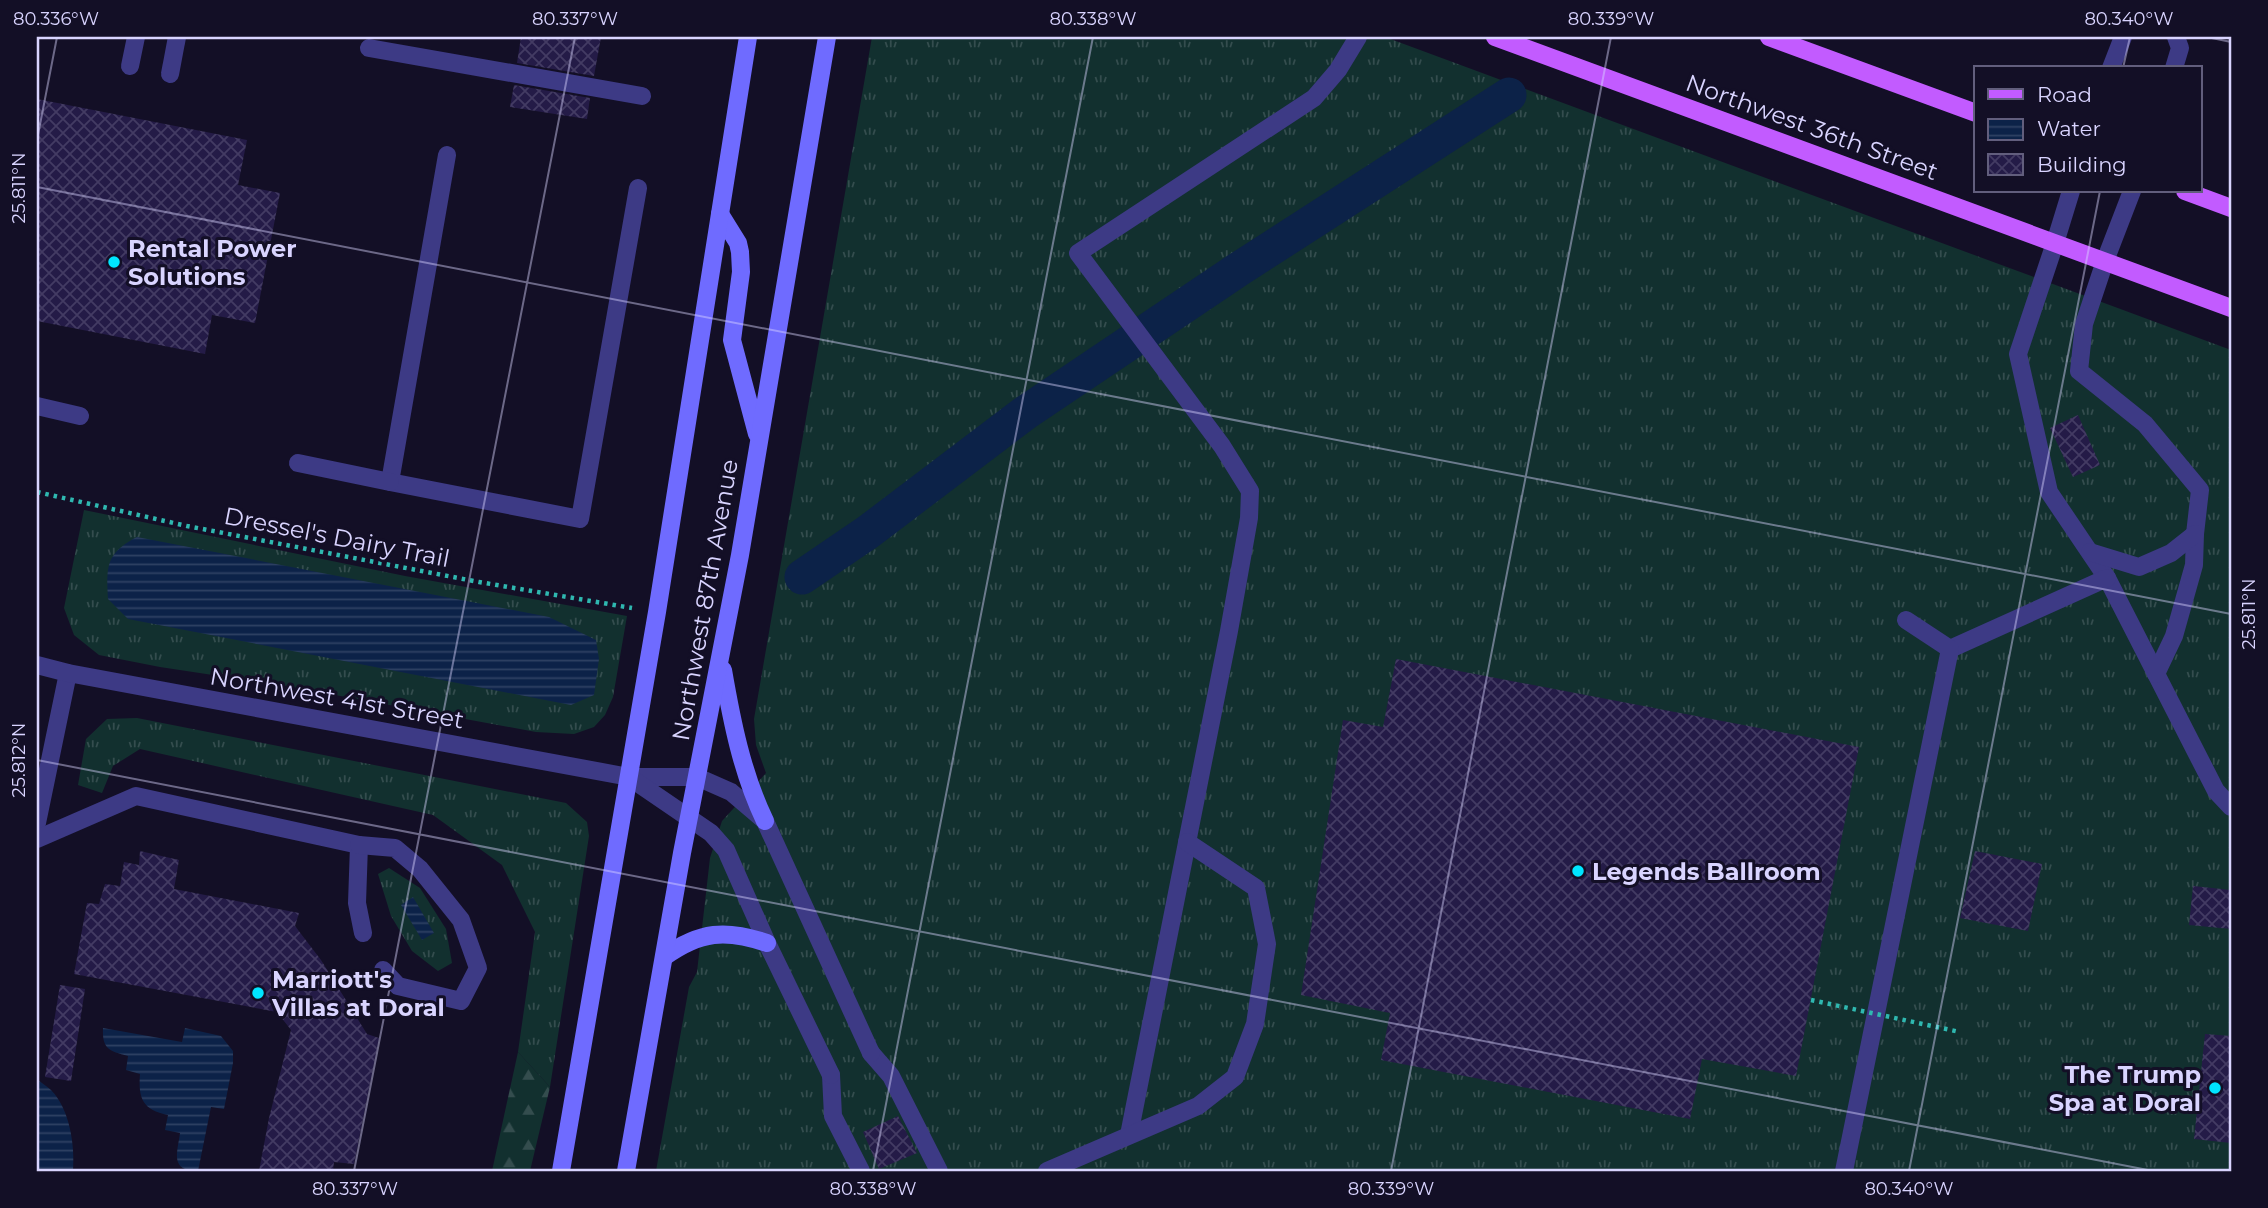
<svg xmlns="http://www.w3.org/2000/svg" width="2268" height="1208" font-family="Montserrat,sans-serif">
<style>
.grass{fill:url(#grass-tufts)}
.forest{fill:url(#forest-firs)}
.water{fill:url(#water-rules)}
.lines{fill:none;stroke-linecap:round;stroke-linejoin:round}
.canal{stroke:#0c2248;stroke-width:35}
.building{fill:url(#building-cross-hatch)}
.path{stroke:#2fb8b0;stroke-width:4.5;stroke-dasharray:3.5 5;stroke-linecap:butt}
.service{stroke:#3d3a85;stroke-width:18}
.minor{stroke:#3d3a85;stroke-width:18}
.tertiary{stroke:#3d3a85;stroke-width:18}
.secondary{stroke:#6f6bff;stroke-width:18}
.primary{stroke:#c25bff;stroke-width:18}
.path-bridge{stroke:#2fb8b0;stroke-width:4.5;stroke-dasharray:3.5 5;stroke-linecap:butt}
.ticks{fill:none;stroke:#d9d4ff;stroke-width:2;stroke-opacity:0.45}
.poi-dot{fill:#00e5ff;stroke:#130f26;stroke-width:2.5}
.labels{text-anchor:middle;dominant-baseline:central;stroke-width:6;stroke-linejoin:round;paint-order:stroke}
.street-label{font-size:24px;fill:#d9d4ff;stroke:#130f26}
.poi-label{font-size:24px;font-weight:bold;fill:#d9d4ff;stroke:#130f26;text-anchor:start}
.neatline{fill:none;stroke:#d9d4ff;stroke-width:2.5}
.ticks-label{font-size:18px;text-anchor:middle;fill:#d9d4ff}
</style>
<defs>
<pattern id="grass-tufts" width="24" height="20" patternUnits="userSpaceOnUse" patternTransform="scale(1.75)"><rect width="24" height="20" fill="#12302f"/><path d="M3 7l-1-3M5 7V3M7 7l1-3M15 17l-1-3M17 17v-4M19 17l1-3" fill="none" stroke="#344d4e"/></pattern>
<pattern id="forest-firs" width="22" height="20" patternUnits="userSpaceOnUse" patternTransform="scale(1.75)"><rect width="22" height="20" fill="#12302f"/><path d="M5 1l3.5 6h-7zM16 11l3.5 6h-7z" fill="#344d4e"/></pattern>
<pattern id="water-rules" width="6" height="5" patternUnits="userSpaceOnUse" patternTransform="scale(1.75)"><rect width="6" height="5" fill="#0c2248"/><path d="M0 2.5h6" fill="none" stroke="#2f4163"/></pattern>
<pattern id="building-cross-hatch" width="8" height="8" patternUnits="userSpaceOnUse" patternTransform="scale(1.75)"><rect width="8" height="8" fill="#241b47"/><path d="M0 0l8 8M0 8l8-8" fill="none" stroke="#433b63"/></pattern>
</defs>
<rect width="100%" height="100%" fill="#130f26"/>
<g class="grass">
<polygon points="872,37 1385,37 2231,350 2231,1171 656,1171 689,987 697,972 710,858 722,821 766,773 756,745 754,719"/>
<polygon points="84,510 405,576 627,616 613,697 605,715 594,727 574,734 536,732 292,687 160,667 99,655 74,635 64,608"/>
<polygon points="137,718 566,803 587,822 589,836 550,1087 518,1052 535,932 502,865 433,815 140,749 113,766 102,793 78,785 86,739 107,719"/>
<polygon points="389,868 420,888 446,929 452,963 438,971 412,951 391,916 378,874"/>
</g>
<polygon class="forest" points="518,1052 550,1087 530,1171 492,1171"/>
<g class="water">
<path d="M137 537 549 617 596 640 599 659 594 695 571 705 128 619 108 599C106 566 106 553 137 537Z"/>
<polygon points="413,897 434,933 422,940 401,905"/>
<path d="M103 1028 182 1042 185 1028 221 1036 233 1051V1063L224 1109 211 1107 198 1171C170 1171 177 1154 180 1133L165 1130 168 1115C143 1110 138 1099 140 1074L126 1070 128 1056C109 1051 102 1049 103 1028Z"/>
<path d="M37 1079C41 1083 47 1086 51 1090 70 1109 75 1146 73 1171H37Z"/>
</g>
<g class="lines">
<polyline class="canal" points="802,577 868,532 1025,413 1239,269 1509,95"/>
</g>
<g class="building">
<polygon points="521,37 601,37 594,76 517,63"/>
<polygon points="514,85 590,98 587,119 510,107"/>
<polygon points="37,99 247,140 238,185 280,193 255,323 212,315 205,354 37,321"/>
<polygon points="2078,415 2100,465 2073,477 2050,428"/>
<polygon points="1396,659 1859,747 1796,1076 1702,1059 1690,1119 1381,1060 1390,1013 1301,995 1343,720 1383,727"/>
<polygon points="140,851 179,860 174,889 299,913 295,926 321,960 367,1034 379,1038 354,1164 334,1162 333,1171 259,1171 269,1118 291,1030 277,1012 74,974 87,903 99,904 105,884 120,886 124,862 139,865"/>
<polygon points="1975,851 2042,864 2028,931 1960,918"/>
<polygon points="2193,886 2231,890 2231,929 2189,925"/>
<polygon points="60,985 85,989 71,1081 45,1077"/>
<polygon points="2205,1034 2231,1036 2231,1143 2194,1139"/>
<polygon points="898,1116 917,1153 879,1169 863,1132"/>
</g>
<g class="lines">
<polyline class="path" points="37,492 187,526 479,582 632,608"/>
<g class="service">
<polyline points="369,48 642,96"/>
<polyline points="130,66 136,37"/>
<polyline points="170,74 177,37"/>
<polyline points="447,155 390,482 580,519 638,188"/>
<polyline points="2055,243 2018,354 2049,492 2107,578 2216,791 2231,807"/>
<polyline points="2105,261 2084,324 2079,371 2145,424 2200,490 2195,534 2194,565 2174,636 2156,674"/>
<polyline points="37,406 80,416"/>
<polyline points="298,463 390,482"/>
<polyline points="2090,552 2139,567 2171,553 2195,534"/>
<polyline points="1950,649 2107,578"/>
<polyline points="37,823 68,673"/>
<polyline points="37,839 136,796 359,845 357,903 363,933"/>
<polyline points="359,845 395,848 420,869 461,920 478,968 461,1001 398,986 383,970"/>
<polyline points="871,1053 891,1076 939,1171"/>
<polyline points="831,1075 833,1116 861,1171"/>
<polyline points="1129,1135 1229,631 1249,518 1250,491 1222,446 1078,253 1314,98 1338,70 1358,37"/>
<polyline points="1047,1171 1198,1106 1235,1077 1255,1024 1267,944 1256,888 1187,842"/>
<polyline points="1844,1171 1950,649 1906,620"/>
</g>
<g class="minor">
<polyline points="2111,68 2123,37"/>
<polyline points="2174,68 2180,48 2176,37"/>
<polyline points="2055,243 2071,191"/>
<polyline points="2105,261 2132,191"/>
<polyline points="629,777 697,777 731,792 765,821 871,1053"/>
<polyline points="629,777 711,833 726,850 767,943 831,1075"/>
</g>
<polyline class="tertiary" points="37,665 68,673 629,777"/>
<g class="secondary">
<polyline points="720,214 738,243 740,252 741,272 732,340 757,434"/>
<path d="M723 670C732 722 742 773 765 821"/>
<path d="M664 957C700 931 726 929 767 943"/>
<polyline points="561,1171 657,612 748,37"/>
<polyline points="626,1171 682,853 740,555 827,37"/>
</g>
<g class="primary">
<polyline points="1495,37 2231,308"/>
<polyline points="1769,37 1976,113"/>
<polyline points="2185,191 2231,208"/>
</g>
<polyline class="path-bridge" points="1811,1000 1960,1032"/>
</g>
<path class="ticks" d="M2207 37 2231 42M2123 68 2130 37M37 140 57 37M37 187 2231 614M37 760 2153 1171M354 1171 575 37M873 1171 1093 37M1391 1171 1611 37M1909 1171 2100 191"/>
<g class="poi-dot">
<circle cx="114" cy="262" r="7"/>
<circle cx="1578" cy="871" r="7"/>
<circle cx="258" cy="993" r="7"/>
<circle cx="2215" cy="1088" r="7"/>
</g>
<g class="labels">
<g class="street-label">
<text transform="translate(1812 127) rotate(20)">Northwest 36th Street</text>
<text transform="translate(337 537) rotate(11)">Dressel's Dairy Trail</text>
<text transform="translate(705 600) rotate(-80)">Northwest 87th Avenue</text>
<text transform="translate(337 698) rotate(10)">Northwest 41st Street</text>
</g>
<g class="poi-label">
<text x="128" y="248">Rental Power<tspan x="128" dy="28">Solutions</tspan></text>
<text x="1592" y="871">Legends Ballroom</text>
<text x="272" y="979">Marriott's<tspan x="272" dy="28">Villas at Doral</tspan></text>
<text x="2201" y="1074" text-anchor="end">The Trump<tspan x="2201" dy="28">Spa at Doral</tspan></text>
</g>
</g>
<rect width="2268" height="1208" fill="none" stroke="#130f26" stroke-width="77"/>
<rect x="1974" y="66" width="228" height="126" fill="#130f26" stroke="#625e7d" stroke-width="2"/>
<rect x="1988" y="89" width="35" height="10" fill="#c25bff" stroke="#625e7d" stroke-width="2"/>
<text x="2037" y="102" font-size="21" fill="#d9d4ff">Road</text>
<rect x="1988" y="119" width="35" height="21" fill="url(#water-rules)" stroke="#625e7d" stroke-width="2"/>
<text x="2037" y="136" font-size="21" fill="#d9d4ff">Water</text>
<rect x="1988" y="154" width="35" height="21" fill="url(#building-cross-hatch)" stroke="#625e7d" stroke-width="2"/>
<text x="2037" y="172" font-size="21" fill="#d9d4ff">Building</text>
<rect x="38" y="38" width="2192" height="1132" class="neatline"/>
<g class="ticks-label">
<text x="56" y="25">80.336°W</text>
<text x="575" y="25">80.337°W</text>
<text x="1093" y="25">80.338°W</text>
<text x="1611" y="25">80.339°W</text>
<text x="2129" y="25">80.340°W</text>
<text transform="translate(19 188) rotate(-90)" y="6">25.811°N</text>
<text transform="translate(2249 614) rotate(-90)" y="6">25.811°N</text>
<text transform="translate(19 760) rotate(-90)" y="6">25.812°N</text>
<text x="355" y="1195">80.337°W</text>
<text x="873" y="1195">80.338°W</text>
<text x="1391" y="1195">80.339°W</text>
<text x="1909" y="1195">80.340°W</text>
</g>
</svg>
